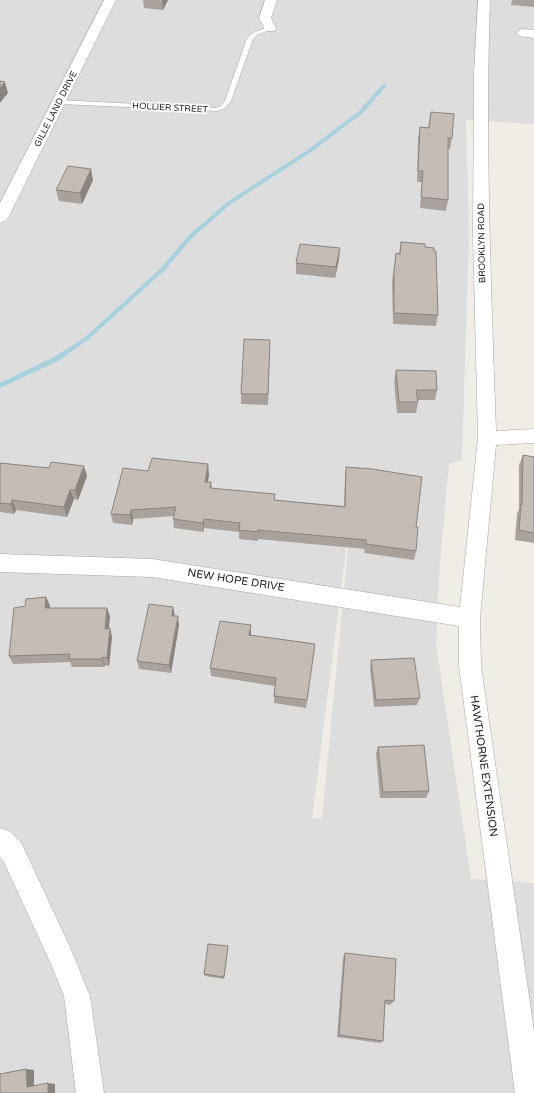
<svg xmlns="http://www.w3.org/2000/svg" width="534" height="1093" font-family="'Varela Round',sans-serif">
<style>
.residential{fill:#dedddd;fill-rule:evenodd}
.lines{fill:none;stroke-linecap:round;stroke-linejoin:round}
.stream{fill:#a7d2dd;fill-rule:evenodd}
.service-casing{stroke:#a7a7a7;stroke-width:1}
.minor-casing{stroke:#a7a7a7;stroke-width:1}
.service{fill:#fff;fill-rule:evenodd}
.minor{fill:#fff;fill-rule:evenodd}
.wall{fill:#a9a29c}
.shaded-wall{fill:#8a847f}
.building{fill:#c5bcb5;stroke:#8a847f}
.labels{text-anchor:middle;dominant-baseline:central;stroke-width:3.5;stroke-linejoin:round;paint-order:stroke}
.far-street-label{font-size:9px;fill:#202020;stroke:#fff}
.street-label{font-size:11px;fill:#202020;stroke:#fff}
</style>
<rect width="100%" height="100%" fill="#f0ece6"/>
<path class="residential" d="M0 0H534V124L466 120 469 234 462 460 449 464 440 563 436 644 471 879 534 883V1093H0ZM354 488 322 818H312Z"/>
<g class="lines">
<polygon class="stream" points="383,84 387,85 364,112 313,151 231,204 192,238 165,270 88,340 60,360 0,388 0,383 56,356 84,338 161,268 188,236 227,202 309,149 360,110"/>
<defs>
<polygon id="service" points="270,26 273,28 272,29 257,35 253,39 231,101 225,108 218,111 59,104 56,102 59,100 215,108 221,106 225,101 247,38 253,33"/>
<g id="minor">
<polygon points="104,0 116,0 8,218 5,221 0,223 0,203"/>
<polygon points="265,0 277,0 271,18 276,28 274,31 266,31 259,18"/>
<path d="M478 0H490C485 144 491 287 496 431L534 429V443L496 445 480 618 481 666 534 1031V1093H515L459 666V626L152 577 0 572V554L152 559 460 607 478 438 473 235 474 75Z"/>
<polygon points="523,29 534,30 534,38 519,36 517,33 519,30"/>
<polygon points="0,828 9,831 21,842 70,947 90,996 104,1093 76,1093 64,996 50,962 3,860 0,857"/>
</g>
</defs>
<use href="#service" class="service-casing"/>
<use href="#minor" class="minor-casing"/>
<use href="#service" class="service"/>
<use href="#minor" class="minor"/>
</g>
<g class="wall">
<polygon points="143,0 168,0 163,10 144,8"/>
<polygon points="512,0 534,0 534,7 511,5"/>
<polygon points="431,112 452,138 450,149 448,149 448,200 446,211 420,208 422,182 417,182 418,138 420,127 428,128"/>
<polygon points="93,180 82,204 59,201 56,190"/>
<polygon points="401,242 425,247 434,251 438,315 436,326 393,324 392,281 396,253 399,254"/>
<polygon points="339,259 335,278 296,274 296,263"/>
<polygon points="270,350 268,405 241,404 241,394"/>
<polygon points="396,370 437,390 435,400 418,400 418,402 416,413 397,413 394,381"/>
<polygon points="523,455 534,457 534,543 515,540 517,514 519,509 519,465"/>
<polygon points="0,463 87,476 78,500 74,499 67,517 16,510 14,514 0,512"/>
<polygon points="346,467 416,527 416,551 414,560 364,553 365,549 258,539 258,541 239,539 239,532 204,528 204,532 174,528 173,519 173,516 133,519 132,525 113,523 111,514 148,471 209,474 208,482 211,482 212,488 275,500 344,506 345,477"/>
<polygon points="46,597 50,606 50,608 107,608 110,617 108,628 110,628 112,637 109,666 105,665 104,667 72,667 70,662 13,664 9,656 25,606"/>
<polygon points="175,616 179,625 171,673 139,669 137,661"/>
<polygon points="251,625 251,635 315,644 306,708 274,703 274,696 275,686 211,676 210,668"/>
<polygon points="371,660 420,698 417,705 374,707 370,668"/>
<polygon points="378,747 429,791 426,798 380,798 376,754"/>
<polygon points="228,946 228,948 224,979 205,976 204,974"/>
<polygon points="345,953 394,1001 390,1005 385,1004 383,1041 380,1043 337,1037 343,958"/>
</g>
<g class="shaded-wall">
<polygon points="162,0 168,0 163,10"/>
<polygon points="5,82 8,93 0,103 0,88"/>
<polygon points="91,169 93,180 82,204 80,193"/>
<polygon points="340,248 339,259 335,278 336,267"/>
<polygon points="208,464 209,474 206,491 205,482"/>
<polygon points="84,466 87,476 78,500 75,490"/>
<polygon points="70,490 74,499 67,517 64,507"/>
<polygon points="12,500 16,510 14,514 11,504"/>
<polygon points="131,510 133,519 132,525 130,515"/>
<polygon points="204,519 204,532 203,523"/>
<polygon points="46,597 50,606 49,617 45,608"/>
<polygon points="173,607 175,616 172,616"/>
<polygon points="107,608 110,617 108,637 105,629"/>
<polygon points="178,616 179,625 171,673 169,665"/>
<polygon points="251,625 251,634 249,643 249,635"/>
<polygon points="110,628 112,637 109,666 107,658"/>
<polygon points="102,657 105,665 104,667 102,659"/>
<polygon points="26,1069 34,1070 34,1089 27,1087"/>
<polygon points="48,1083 55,1084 55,1093 48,1093"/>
</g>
<g class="building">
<polygon points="0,81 5,82 0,88"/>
<polygon points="431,112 454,114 452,138 448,138 448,200 421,197 423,171 418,171 420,127 429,128"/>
<polygon points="68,166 91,169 80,193 56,190"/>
<polygon points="401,242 425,244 425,247 434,248 434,251 436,251 438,315 394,313 394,271 396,253 400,254"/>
<polygon points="300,244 340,248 336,267 296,263"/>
<polygon points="244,339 270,340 268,394 241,394"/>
<polygon points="396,370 436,371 437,390 416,390 418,402 399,402"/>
<polygon points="523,455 534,457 534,533 519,530 521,504 522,505"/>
<polygon points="152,458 208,464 205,482 211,482 210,488 275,494 274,500 345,507 346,467 372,469 422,477 416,527 418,527 416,551 366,544 366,540 258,530 258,532 239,530 240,523 204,519 203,523 173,519 176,507 131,510 130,515 111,514 123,468 148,471"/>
<polygon points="51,462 84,466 75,490 70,490 64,507 12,500 11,504 0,503 0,463 49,468"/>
<polygon points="46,597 45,608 107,608 105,629 110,628 107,658 102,657 102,659 69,659 70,654 9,656 14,608 25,606 26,599"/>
<polygon points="149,604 173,607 172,616 178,616 169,665 137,661"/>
<polygon points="220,621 251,625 249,635 315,644 307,700 274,696 276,678 210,668"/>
<polygon points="414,658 420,698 376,700 371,660"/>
<polygon points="424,745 429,791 383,792 378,747"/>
<polygon points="208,944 228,946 224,977 204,974"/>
<polygon points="345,953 396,959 394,1001 385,1000 383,1041 339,1035"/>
<polygon points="26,1069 27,1087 48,1083 48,1093 0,1093 0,1074"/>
</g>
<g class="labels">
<g class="far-street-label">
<text transform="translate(170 108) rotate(3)">HOLLIER STREET</text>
<text transform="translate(56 109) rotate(-63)">GILLE LAND DRIVE</text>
<text transform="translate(482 243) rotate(-91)">BROOKLYN ROAD</text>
</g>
<g class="street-label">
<text transform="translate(236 580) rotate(9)">NEW HOPE DRIVE</text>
<text transform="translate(484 766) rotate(82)">HAWTHORNE EXTENSION</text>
</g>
</g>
</svg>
